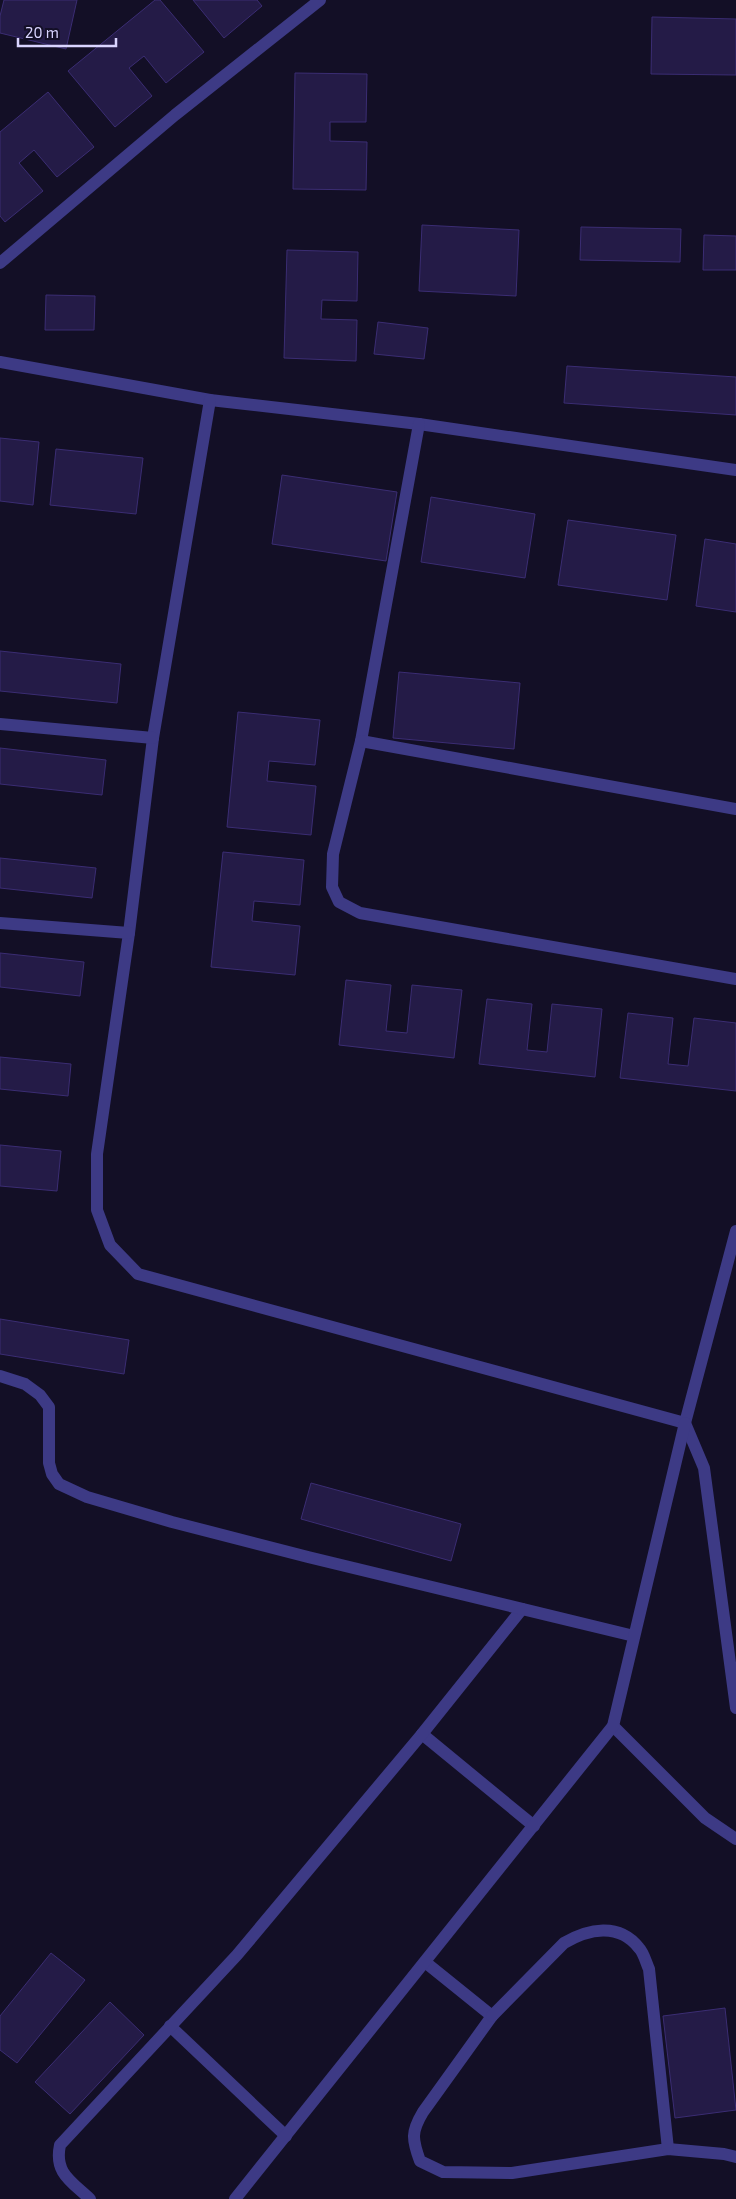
<svg xmlns="http://www.w3.org/2000/svg" width="736" height="2199" font-family="'Exo 2',sans-serif">
<style>
.building{fill:#241b47;stroke:#3b2d73}
.lines{fill:none;stroke-linecap:round;stroke-linejoin:round}
.service{stroke:#3d3a85;stroke-width:12}
.minor{stroke:#3d3a85;stroke-width:12}
</style>
<rect width="100%" height="100%" fill="#130f26"/>
<g class="building">
<polygon points="4,0 77,0 66,49 0,33 0,16"/>
<polygon points="155,0 160,0 204,52 166,83 144,56 129,68 152,96 115,127 68,71"/>
<polygon points="193,0 257,0 262,6 224,38"/>
<polygon points="652,17 736,19 736,75 651,74"/>
<polygon points="295,73 367,74 366,122 330,122 330,141 367,142 366,190 293,189"/>
<polygon points="48,92 94,147 57,177 34,150 19,163 43,191 5,222 0,216 0,132"/>
<polygon points="422,225 519,230 516,296 419,291"/>
<polygon points="581,227 681,229 680,262 580,260"/>
<polygon points="704,235 736,236 736,270 703,270"/>
<polygon points="287,250 358,252 357,301 322,300 321,319 357,320 356,361 284,358"/>
<polygon points="46,295 95,296 94,330 45,330"/>
<polygon points="378,322 428,328 424,359 374,354"/>
<polygon points="567,366 736,377 736,415 564,403"/>
<polygon points="0,438 39,442 33,505 0,501"/>
<polygon points="56,449 143,458 136,514 50,505"/>
<polygon points="282,475 397,492 386,561 272,544"/>
<polygon points="431,497 535,514 525,578 421,562"/>
<polygon points="568,520 676,535 667,600 558,585"/>
<polygon points="705,539 736,544 736,612 696,606"/>
<polygon points="0,651 121,664 117,703 0,691"/>
<polygon points="399,672 520,683 514,749 393,738"/>
<polygon points="238,712 320,720 315,765 269,761 267,781 316,786 311,835 227,827"/>
<polygon points="0,748 106,760 102,795 0,784"/>
<polygon points="223,852 304,860 300,905 254,901 252,921 300,926 295,975 211,967"/>
<polygon points="0,858 96,868 92,898 0,888"/>
<polygon points="0,953 84,962 80,996 0,987"/>
<polygon points="346,980 391,985 386,1031 407,1033 412,985 462,990 454,1058 339,1045"/>
<polygon points="487,999 532,1004 527,1050 547,1052 552,1004 602,1009 595,1077 479,1064"/>
<polygon points="628,1013 673,1018 668,1064 688,1066 694,1018 736,1023 736,1091 620,1078"/>
<polygon points="0,1057 71,1064 68,1096 0,1089"/>
<polygon points="0,1145 61,1151 57,1191 0,1186"/>
<polygon points="0,1319 129,1340 124,1374 0,1354"/>
<polygon points="311,1483 461,1524 451,1561 301,1519"/>
<polygon points="51,1953 85,1980 17,2063 0,2050 0,2016"/>
<polygon points="110,2002 144,2035 70,2114 35,2082"/>
<polygon points="725,2008 736,2110 675,2118 663,2016"/>
</g>
<g class="lines">
<g class="service">
<polyline points="422,1734 534,1826"/>
<path d="M425 1962 492 2016 423 2112C411 2132 412 2139 420 2161L443 2172 512 2173 668 2149 724 2154 736 2157"/>
<path d="M492 2016 564 1943C588 1929 619 1922 639 1948 644 1953 646 1963 649 1969L668 2149"/>
<polyline points="170,2026 286,2136"/>
<path d="M90 2199C71 2181 54 2173 60 2145L237 1955 422 1734 522 1609"/>
</g>
<g class="minor">
<polyline points="0,263 175,115 320,0"/>
<polyline points="0,362 210,400 419,424 736,470"/>
<polyline points="210,400 153,738 129,933 97,1154 97,1210 110,1245 138,1274 685,1423 736,1231"/>
<polyline points="419,424 361,741 333,854 332,887 339,902 360,913 736,979"/>
<polyline points="0,724 153,738"/>
<polyline points="361,741 736,809"/>
<polyline points="0,923 129,933"/>
<polyline points="0,1376 25,1384 40,1395 49,1407 49,1463 52,1474 59,1484 87,1497 172,1522 308,1557 634,1636"/>
<polyline points="685,1423 704,1468 736,1708"/>
<polyline points="613,1726 705,1818 736,1839"/>
<polyline points="235,2199 613,1726 685,1423"/>
</g>
</g>
<path d="M18 38v8h98v-8" fill="none" stroke="#d9d4ff" stroke-width="2.5"/>
<text x="25" y="38" font-size="15" fill="#d9d4ff" stroke="#130f26" stroke-width="4" paint-order="stroke">20 m</text>
</svg>
